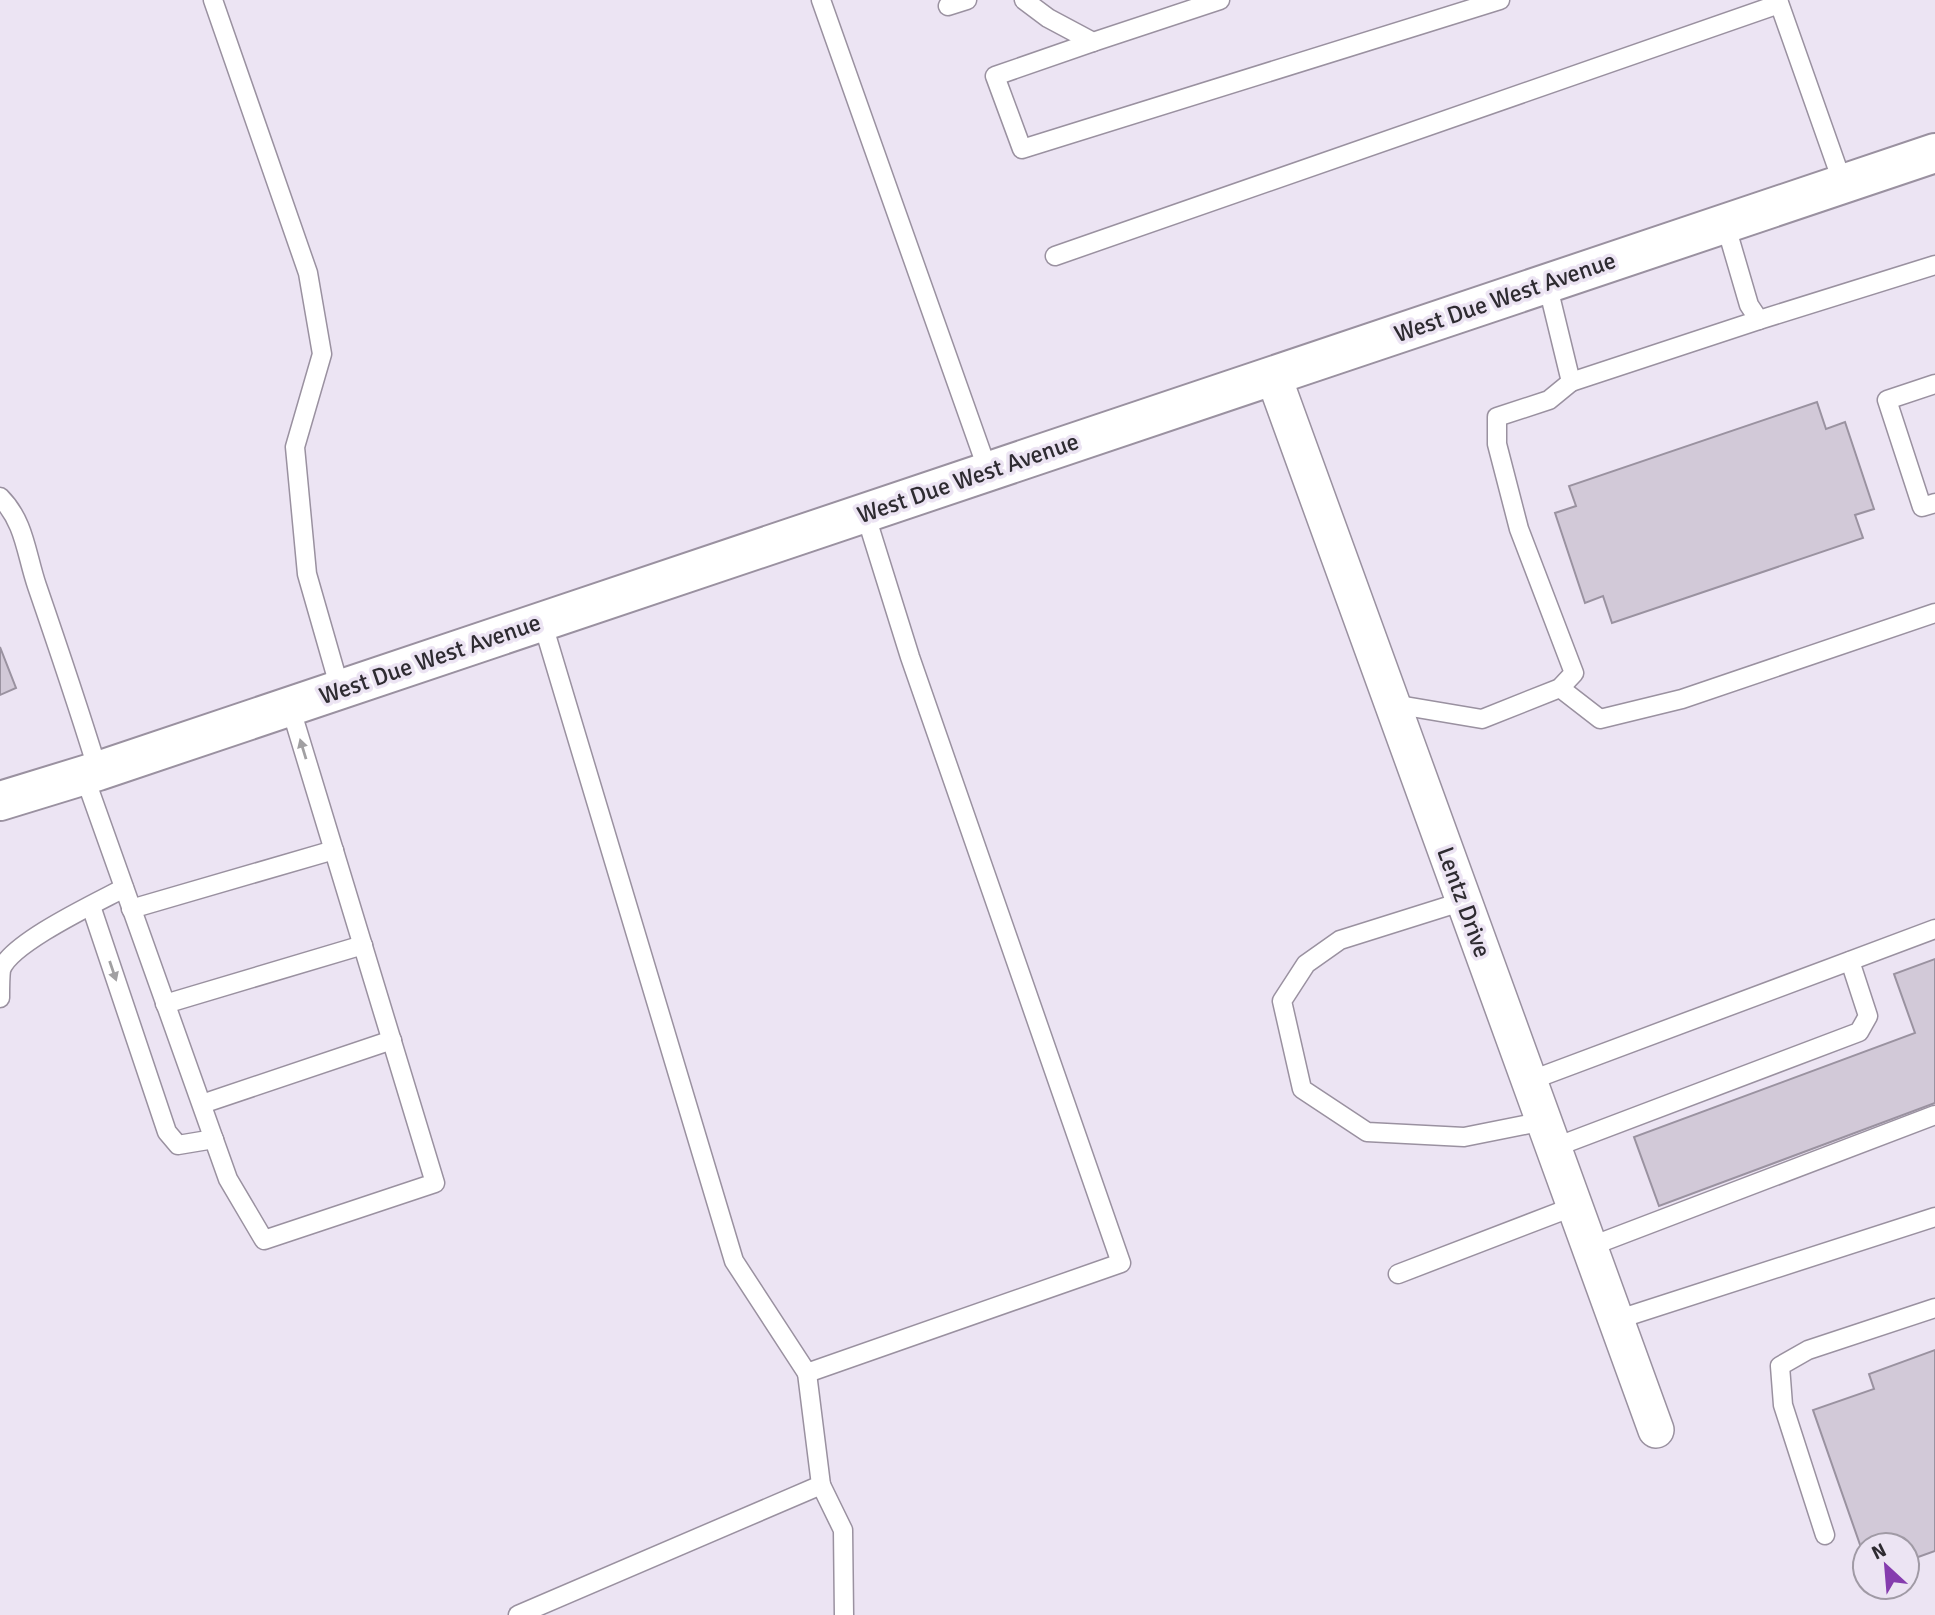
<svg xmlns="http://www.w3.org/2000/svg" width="1935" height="1615" font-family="Signika,sans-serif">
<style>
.building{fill:#d2c9d8;stroke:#9a92a0;stroke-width:2}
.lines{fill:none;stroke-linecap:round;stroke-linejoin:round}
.service-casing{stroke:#9a91a0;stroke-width:21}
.minor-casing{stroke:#9a91a0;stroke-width:38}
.secondary-casing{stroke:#9a91a0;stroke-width:42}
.service{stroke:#fff;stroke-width:18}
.minor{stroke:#fff;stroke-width:35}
.secondary{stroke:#fff;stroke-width:38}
.oneway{fill:#a1a0a2}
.labels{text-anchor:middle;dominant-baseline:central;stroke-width:7;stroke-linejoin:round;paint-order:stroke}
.street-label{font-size:24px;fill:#2e2b31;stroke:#ece4f3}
</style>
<rect width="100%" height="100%" fill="#ece4f3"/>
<g class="building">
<polygon points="1817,402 1826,429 1845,422 1874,509 1855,515 1863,538 1612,623 1603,596 1585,603 1555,513 1576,506 1569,486"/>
<polygon points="0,647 16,688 0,695"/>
<polygon points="1935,959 1935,1103 1659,1206 1634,1137 1915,1033 1894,974"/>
<polygon points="1935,1350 1935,1551 1907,1561 1907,1545 1865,1545 1865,1559 1813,1410 1874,1389 1869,1374"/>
</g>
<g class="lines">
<defs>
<g id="service">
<polyline points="213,0 308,273 322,354 295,447 307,574 340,689"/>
<polyline points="821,0 988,471"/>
<polyline points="1024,0 1048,18 1093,42 1220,0"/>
<polyline points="1778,0 1843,184"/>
<polyline points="948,6 967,0"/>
<polyline points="1093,42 995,76 1022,149 1500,0"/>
<polyline points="1725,223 1749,305 1759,320 1935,265"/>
<polyline points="1055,256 1779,4"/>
<polyline points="1571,382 1759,320"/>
<polyline points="1935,384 1887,400 1922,507 1935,503"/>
<path d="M0 497C25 522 26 554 37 586 58 647 79 709 98 771"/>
<polyline points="542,621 734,1261 807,1373 1121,1263 910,657 865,513"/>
<polyline points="1560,688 1600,719 1682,699 1935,613"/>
<polyline points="1393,704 1482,719 1560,688 1574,673 1519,529 1497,444 1497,417 1549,400 1571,382 1547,283"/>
<polyline points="84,775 228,1179 264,1240 435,1183 290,706"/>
<polyline points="1464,901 1340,940 1306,964 1282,1001 1302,1089 1367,1132 1464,1137 1544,1121"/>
<polyline points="91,906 167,1132 178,1145 214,1139"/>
<polyline points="131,909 334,850"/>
<path d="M0 998C0 989 0 978 1 970 10 943 98 902 124 888"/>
<polyline points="165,1004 363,945"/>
<polyline points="1529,1081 1935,929"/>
<polyline points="202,1104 392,1040"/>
<polyline points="1553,1148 1859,1032 1868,1016 1850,961"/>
<polyline points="1589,1247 1935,1115"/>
<polyline points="1398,1274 1575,1206"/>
<polyline points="1616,1320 1935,1217"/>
<polyline points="821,1485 843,1530 844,1615"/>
<polyline points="1825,1535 1783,1405 1780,1366 1808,1350 1935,1308"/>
<polyline points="518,1615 821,1485 807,1373"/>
</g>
<polyline id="minor" points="1273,375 1656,1430"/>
<polyline id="secondary" points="0,801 98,771 1935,153"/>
</defs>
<use href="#service" class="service-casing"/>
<use href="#minor" class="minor-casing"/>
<use href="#secondary" class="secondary-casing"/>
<use href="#service" class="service"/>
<use href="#minor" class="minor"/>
<use href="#secondary" class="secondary"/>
</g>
<defs><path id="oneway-solid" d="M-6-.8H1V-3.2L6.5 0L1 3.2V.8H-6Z" transform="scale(1.75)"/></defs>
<g class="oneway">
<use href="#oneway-solid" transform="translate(303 749) rotate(-107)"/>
<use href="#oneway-solid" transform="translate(113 971) rotate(71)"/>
</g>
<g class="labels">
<g class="street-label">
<text transform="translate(1505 297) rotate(-19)">West Due West Avenue</text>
<text transform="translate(968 478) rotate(-19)">West Due West Avenue</text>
<text transform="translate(430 659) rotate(-19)">West Due West Avenue</text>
<text transform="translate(1464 902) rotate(70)">Lentz Drive</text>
</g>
</g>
<g transform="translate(1886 1566) rotate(334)"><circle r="33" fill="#ece4f3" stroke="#a09aa5" stroke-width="2"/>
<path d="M0-5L12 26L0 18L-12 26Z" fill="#853cae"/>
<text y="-10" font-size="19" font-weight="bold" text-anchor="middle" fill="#2e2b31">N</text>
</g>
</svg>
